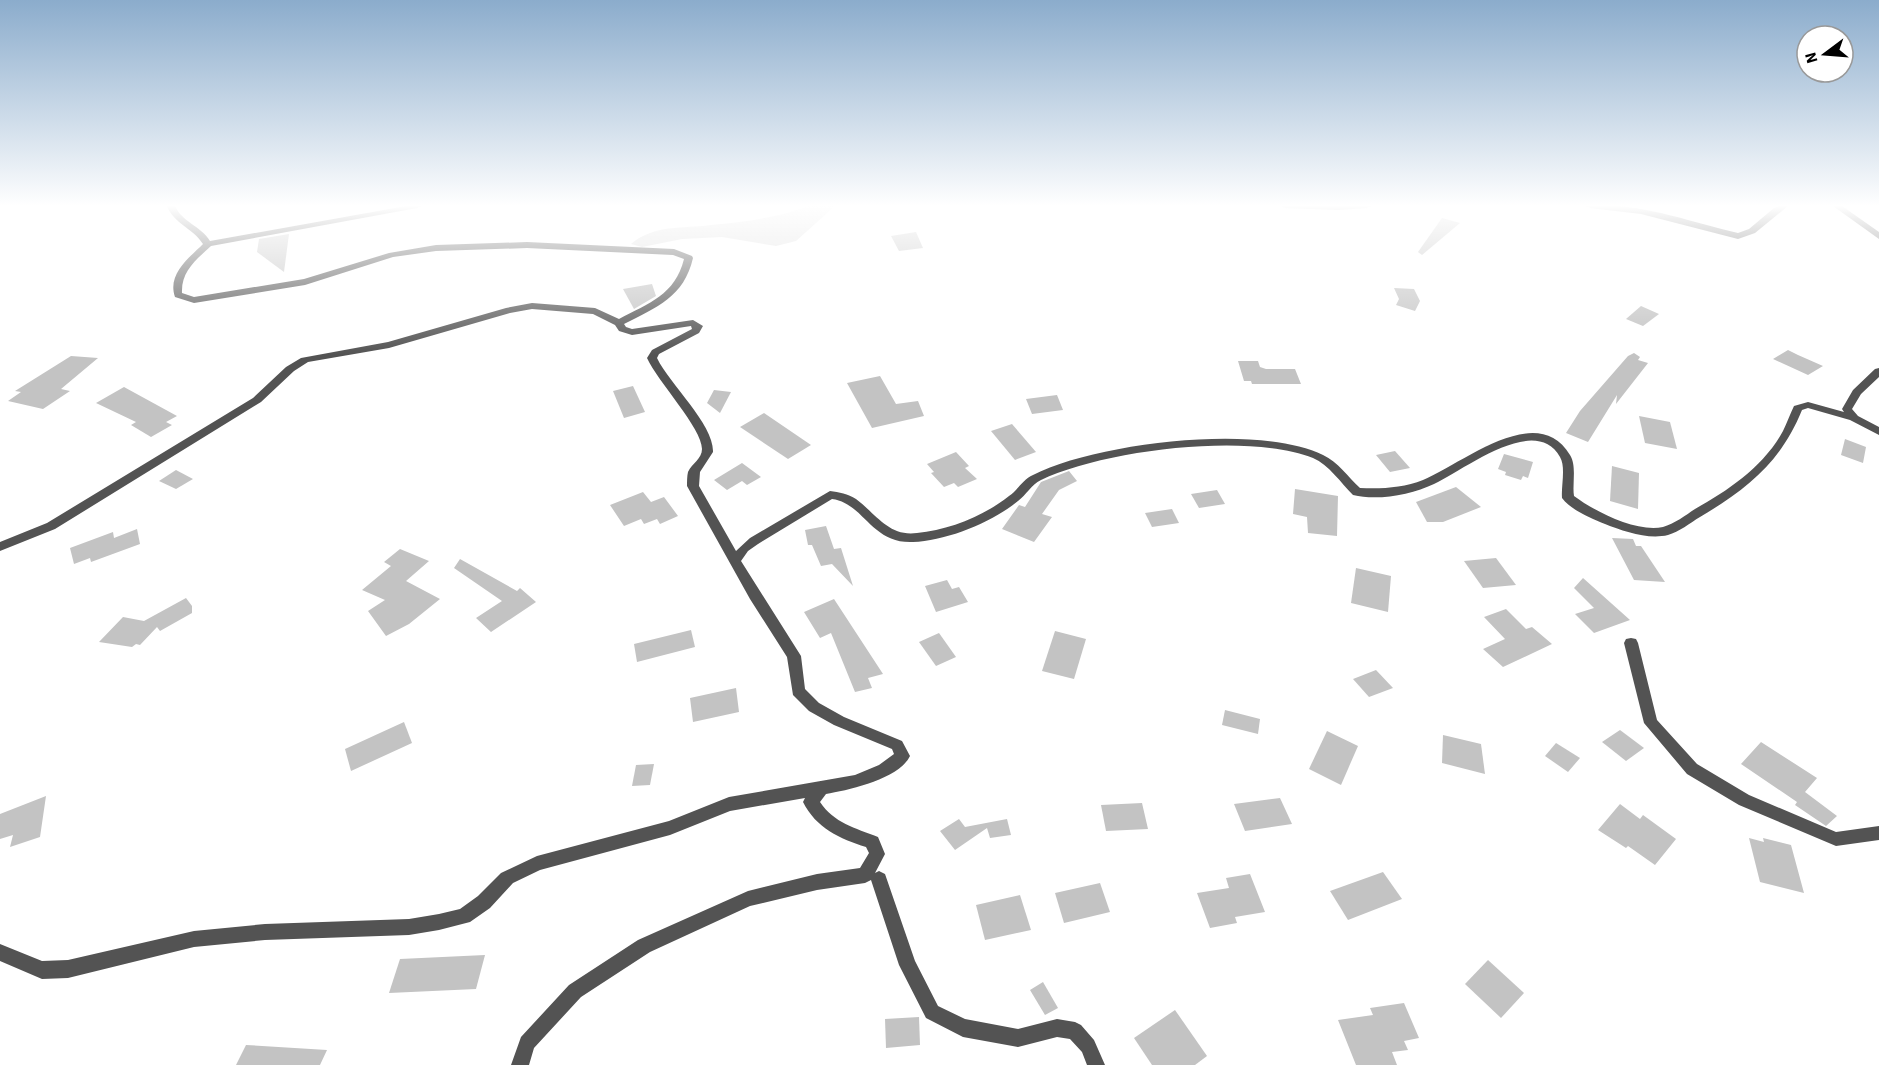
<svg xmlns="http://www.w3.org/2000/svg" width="1879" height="1065" font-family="'Source Sans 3',sans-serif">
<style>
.green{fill:#dadada}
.building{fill:#c3c3c3}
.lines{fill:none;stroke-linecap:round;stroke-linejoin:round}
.street{fill:#535353;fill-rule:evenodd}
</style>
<rect width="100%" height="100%" fill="#fff"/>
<path class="green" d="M808 206H835L796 241 776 246 722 237 682 239 642 247 631 244C655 224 682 229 711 225 744 222 777 218 808 206Z"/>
<g class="building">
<polygon points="1442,218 1460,223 1422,255 1418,252"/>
<polygon points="916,232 923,248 899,251 891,236"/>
<polygon points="289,234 284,272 257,252 259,239"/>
<polygon points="652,284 656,296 634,309 623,289"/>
<polygon points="1394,288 1414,289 1420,301 1415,311 1396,305 1399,299"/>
<polygon points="1641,306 1659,314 1643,326 1626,319"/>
<polygon points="1788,350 1798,355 1823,366 1808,375 1773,359"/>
<polygon points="1634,353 1640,357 1638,360 1648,363 1616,404 1617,395 1588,442 1566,433 1580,411 1628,356"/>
<polygon points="71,356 98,358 61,389 70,391 43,409 8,401 21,392 15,391"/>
<polygon points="1238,361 1258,361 1260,367 1266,369 1295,369 1301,384 1252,384 1251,381 1244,381"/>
<polygon points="880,376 896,404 918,401 924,416 872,428 847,383"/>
<polygon points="633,386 645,412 624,418 613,391"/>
<polygon points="124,387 177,416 166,422 172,425 151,437 131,425 136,422 96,403"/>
<polygon points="714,390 731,392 720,413 707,403"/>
<polygon points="1057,395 1063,410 1032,414 1026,399"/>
<polygon points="764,413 811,445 788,459 740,427"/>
<polygon points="1639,416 1670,422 1677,449 1645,443"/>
<polygon points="1012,424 1036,452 1015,460 991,431"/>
<polygon points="1845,439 1866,447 1863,463 1841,455"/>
<polygon points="1395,451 1410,468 1390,472 1376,455"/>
<polygon points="956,452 969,466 965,468 977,479 958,487 954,483 944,487 931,473 934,472 927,464"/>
<polygon points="1504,454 1533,462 1528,478 1523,476 1521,480 1505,475 1506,472 1498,469"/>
<polygon points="742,463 761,477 747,485 742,481 727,490 714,480"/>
<polygon points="1612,466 1639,473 1638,509 1610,501"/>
<polygon points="176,470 193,479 176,489 159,481"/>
<polygon points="1069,471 1077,481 1059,490 1042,514 1052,517 1034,542 1002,529 1019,505 1025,507 1041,482"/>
<polygon points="1456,487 1481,507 1443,522 1427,522 1416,502"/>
<polygon points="1295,489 1338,496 1337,536 1308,533 1307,517 1293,514"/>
<polygon points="1217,490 1225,504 1199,508 1191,494"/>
<polygon points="643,492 651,502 664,497 678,516 660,524 657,519 644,524 641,519 624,526 610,505"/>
<polygon points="1172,509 1179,523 1152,527 1145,513"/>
<polygon points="826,526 834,549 841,548 853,586 832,564 821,566 812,545 808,545 805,530"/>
<polygon points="137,529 140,544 91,562 90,558 74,564 70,548 113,532 114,538"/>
<polygon points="1612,538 1633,539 1636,546 1641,546 1665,582 1634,580"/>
<polygon points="400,549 429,561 406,581 440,599 409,624 386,636 368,611 385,600 362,590 391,566 384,562"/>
<polygon points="1496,558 1516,585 1483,588 1464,561"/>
<polygon points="460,559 517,591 520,588 536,602 491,632 476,618 502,601 454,568"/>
<polygon points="1356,568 1391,576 1388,612 1351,603"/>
<polygon points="1583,578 1630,620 1594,633 1575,614 1594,608 1574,588"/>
<polygon points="947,580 952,589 959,587 968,602 936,612 925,586"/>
<polygon points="186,598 192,606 192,613 160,631 157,627 140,645 136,644 132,647 99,642 123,617 144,621"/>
<polygon points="834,599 883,674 868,678 872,688 855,692 831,633 820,638 804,612"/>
<polygon points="1506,609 1526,629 1532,627 1552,644 1503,667 1483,649 1505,639 1484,617"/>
<polygon points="691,630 695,647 637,662 634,644"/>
<polygon points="1055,631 1086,639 1074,679 1042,671"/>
<polygon points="939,633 956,657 936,666 919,642"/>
<polygon points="1376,670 1393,688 1369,697 1353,679"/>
<polygon points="736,688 739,712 693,722 690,698"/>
<polygon points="1225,710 1260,719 1258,734 1222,725"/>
<polygon points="404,722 412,743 351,771 345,749"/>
<polygon points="1620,730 1644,748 1626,761 1602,742"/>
<polygon points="1327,731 1358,746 1341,785 1309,769"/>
<polygon points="1443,735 1481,744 1485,774 1442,763"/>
<polygon points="1761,742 1817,778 1805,792 1837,816 1826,826 1795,805 1797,802 1741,764"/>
<polygon points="1556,743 1580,758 1568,772 1545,756"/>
<polygon points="654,764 650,785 632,786 636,765"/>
<polygon points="46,796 40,837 10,847 13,835 0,839 0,814"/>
<polygon points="1280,798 1292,824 1245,831 1234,804"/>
<polygon points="1142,803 1148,829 1106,831 1101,805"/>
<polygon points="1620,804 1640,819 1643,815 1676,839 1655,865 1628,846 1626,848 1598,830"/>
<polygon points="959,819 965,827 1007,819 1011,835 990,838 987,828 955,850 940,831"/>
<polygon points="1749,838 1764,842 1763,838 1791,845 1804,893 1760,882"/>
<polygon points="1383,872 1402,899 1348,920 1330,891"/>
<polygon points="1250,874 1265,912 1235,917 1237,923 1210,928 1197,893 1229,888 1226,878"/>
<polygon points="1100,883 1110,912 1064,923 1055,893"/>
<polygon points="1020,895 1031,930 985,940 976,905"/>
<polygon points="485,955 476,989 389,993 400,959"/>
<polygon points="1488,960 1524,993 1501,1018 1465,984"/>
<polygon points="1043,982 1058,1008 1045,1015 1030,990"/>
<polygon points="1404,1003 1419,1038 1404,1041 1408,1050 1392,1052 1397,1065 1356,1065 1338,1020 1373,1015 1370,1008"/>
<polygon points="1175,1010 1207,1056 1195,1065 1152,1065 1134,1038"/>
<polygon points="919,1017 920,1045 886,1048 885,1019"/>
<polygon points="246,1045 327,1050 320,1065 236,1065"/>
</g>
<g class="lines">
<g class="street">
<path d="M167 206H175C182 222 201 226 210 241L406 206H421L417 208 211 246C196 260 181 271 182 293L194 297 304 279 389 253 436 245 527 242 674 249 692 256 693 258C684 297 657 307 624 324L626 327 632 329 693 320 703 326 699 333 659 354 657 358C670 385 714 424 713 452L700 472 699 486 736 551 750 538 830 491C839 492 848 494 856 499 876 514 889 537 917 533 949 530 984 516 1009 496 1018 490 1023 479 1033 475 1096 443 1258 423 1323 455 1338 462 1348 477 1360 488 1381 489 1403 488 1423 480 1462 464 1537 400 1570 455 1577 466 1572 484 1574 496 1594 511 1637 533 1663 527 1674 524 1686 515 1695 509 1729 490 1764 466 1783 431 1787 423 1790 414 1794 406L1808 402 1844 412 1842 409 1853 390 1875 369 1879 368V377L1861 394 1852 409 1858 416 1879 427V435L1850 420 1808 408 1802 410C1781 462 1747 489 1700 517 1690 523 1679 532 1668 535 1648 540 1623 531 1605 524 1591 518 1572 511 1562 498 1561 486 1566 467 1560 457 1535 413 1464 470 1434 484 1411 495 1377 501 1353 495 1341 483 1329 465 1313 458 1248 432 1104 450 1041 480 1031 485 1026 495 1018 501 993 522 946 541 913 542 871 544 864 503 832 499L758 544 748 551 741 561 801 656 805 689 819 703 844 717 902 741 910 756C899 779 849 790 826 794L820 802C834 823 855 828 878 837L885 854 875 873 879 871 885 874 915 961 938 1006 965 1019 1018 1029 1057 1019 1075 1022 1081 1025 1094 1040 1105 1065H1087L1082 1052 1070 1039 1057 1037 1018 1047 963 1037 926 1018 899 965 871 880 865 883 817 890 750 906 650 952 581 997 534 1048 529 1065H511L521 1037 569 985 638 940 748 891 817 874 860 868 869 853 866 847C840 839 816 828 803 802L805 798 730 811 670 835 540 870 513 883 490 908 470 922 439 930 409 935 265 940 194 947 68 978 42 979 0 961V944L42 961 68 960 194 931 265 924 409 919 439 914 460 909 478 896 501 873 537 856 669 821 729 797 855 775 879 765 894 754 892 749 834 725 809 711 793 695 787 657 750 599 687 486C687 482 687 476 688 472 692 463 702 459 702 449 702 428 658 382 647 358L652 350 692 329 691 326 632 335 619 331 615 325 593 314 532 309 510 313 389 348 308 362 294 371 261 402 55 529 0 551V542L47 523 253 398 286 367 301 358 388 342 506 308 532 303 595 308 619 319C649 303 675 295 684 259L673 255 527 248 436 251 393 257 305 285 194 303 175 297C167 274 189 258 203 244 193 228 174 224 167 206Z"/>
<polygon points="1281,206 1371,206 1367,208 1338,210 1285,208"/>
<path d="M1586 206C1636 201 1690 222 1738 233L1749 229 1774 208 1779 206H1788L1755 233 1738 239 1641 214 1590 208Z"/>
<polygon points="1833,206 1842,206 1879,232 1879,239"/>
<polygon points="1631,638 1636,639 1638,643 1657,720 1697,764 1749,795 1836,832 1879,826 1879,840 1836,846 1739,805 1687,774 1644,723 1624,643 1626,639"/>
</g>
</g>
<linearGradient id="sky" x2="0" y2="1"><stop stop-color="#8baccc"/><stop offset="0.58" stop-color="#fff"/><stop offset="1" stop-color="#fff" stop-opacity="0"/></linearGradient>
<rect width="1879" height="355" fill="url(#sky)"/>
<g transform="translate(1825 54) rotate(254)"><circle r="28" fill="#ffffff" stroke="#999999" stroke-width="1.5"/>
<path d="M0-4.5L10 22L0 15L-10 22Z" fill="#000000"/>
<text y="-9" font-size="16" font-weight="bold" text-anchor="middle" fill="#000000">N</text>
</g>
</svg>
